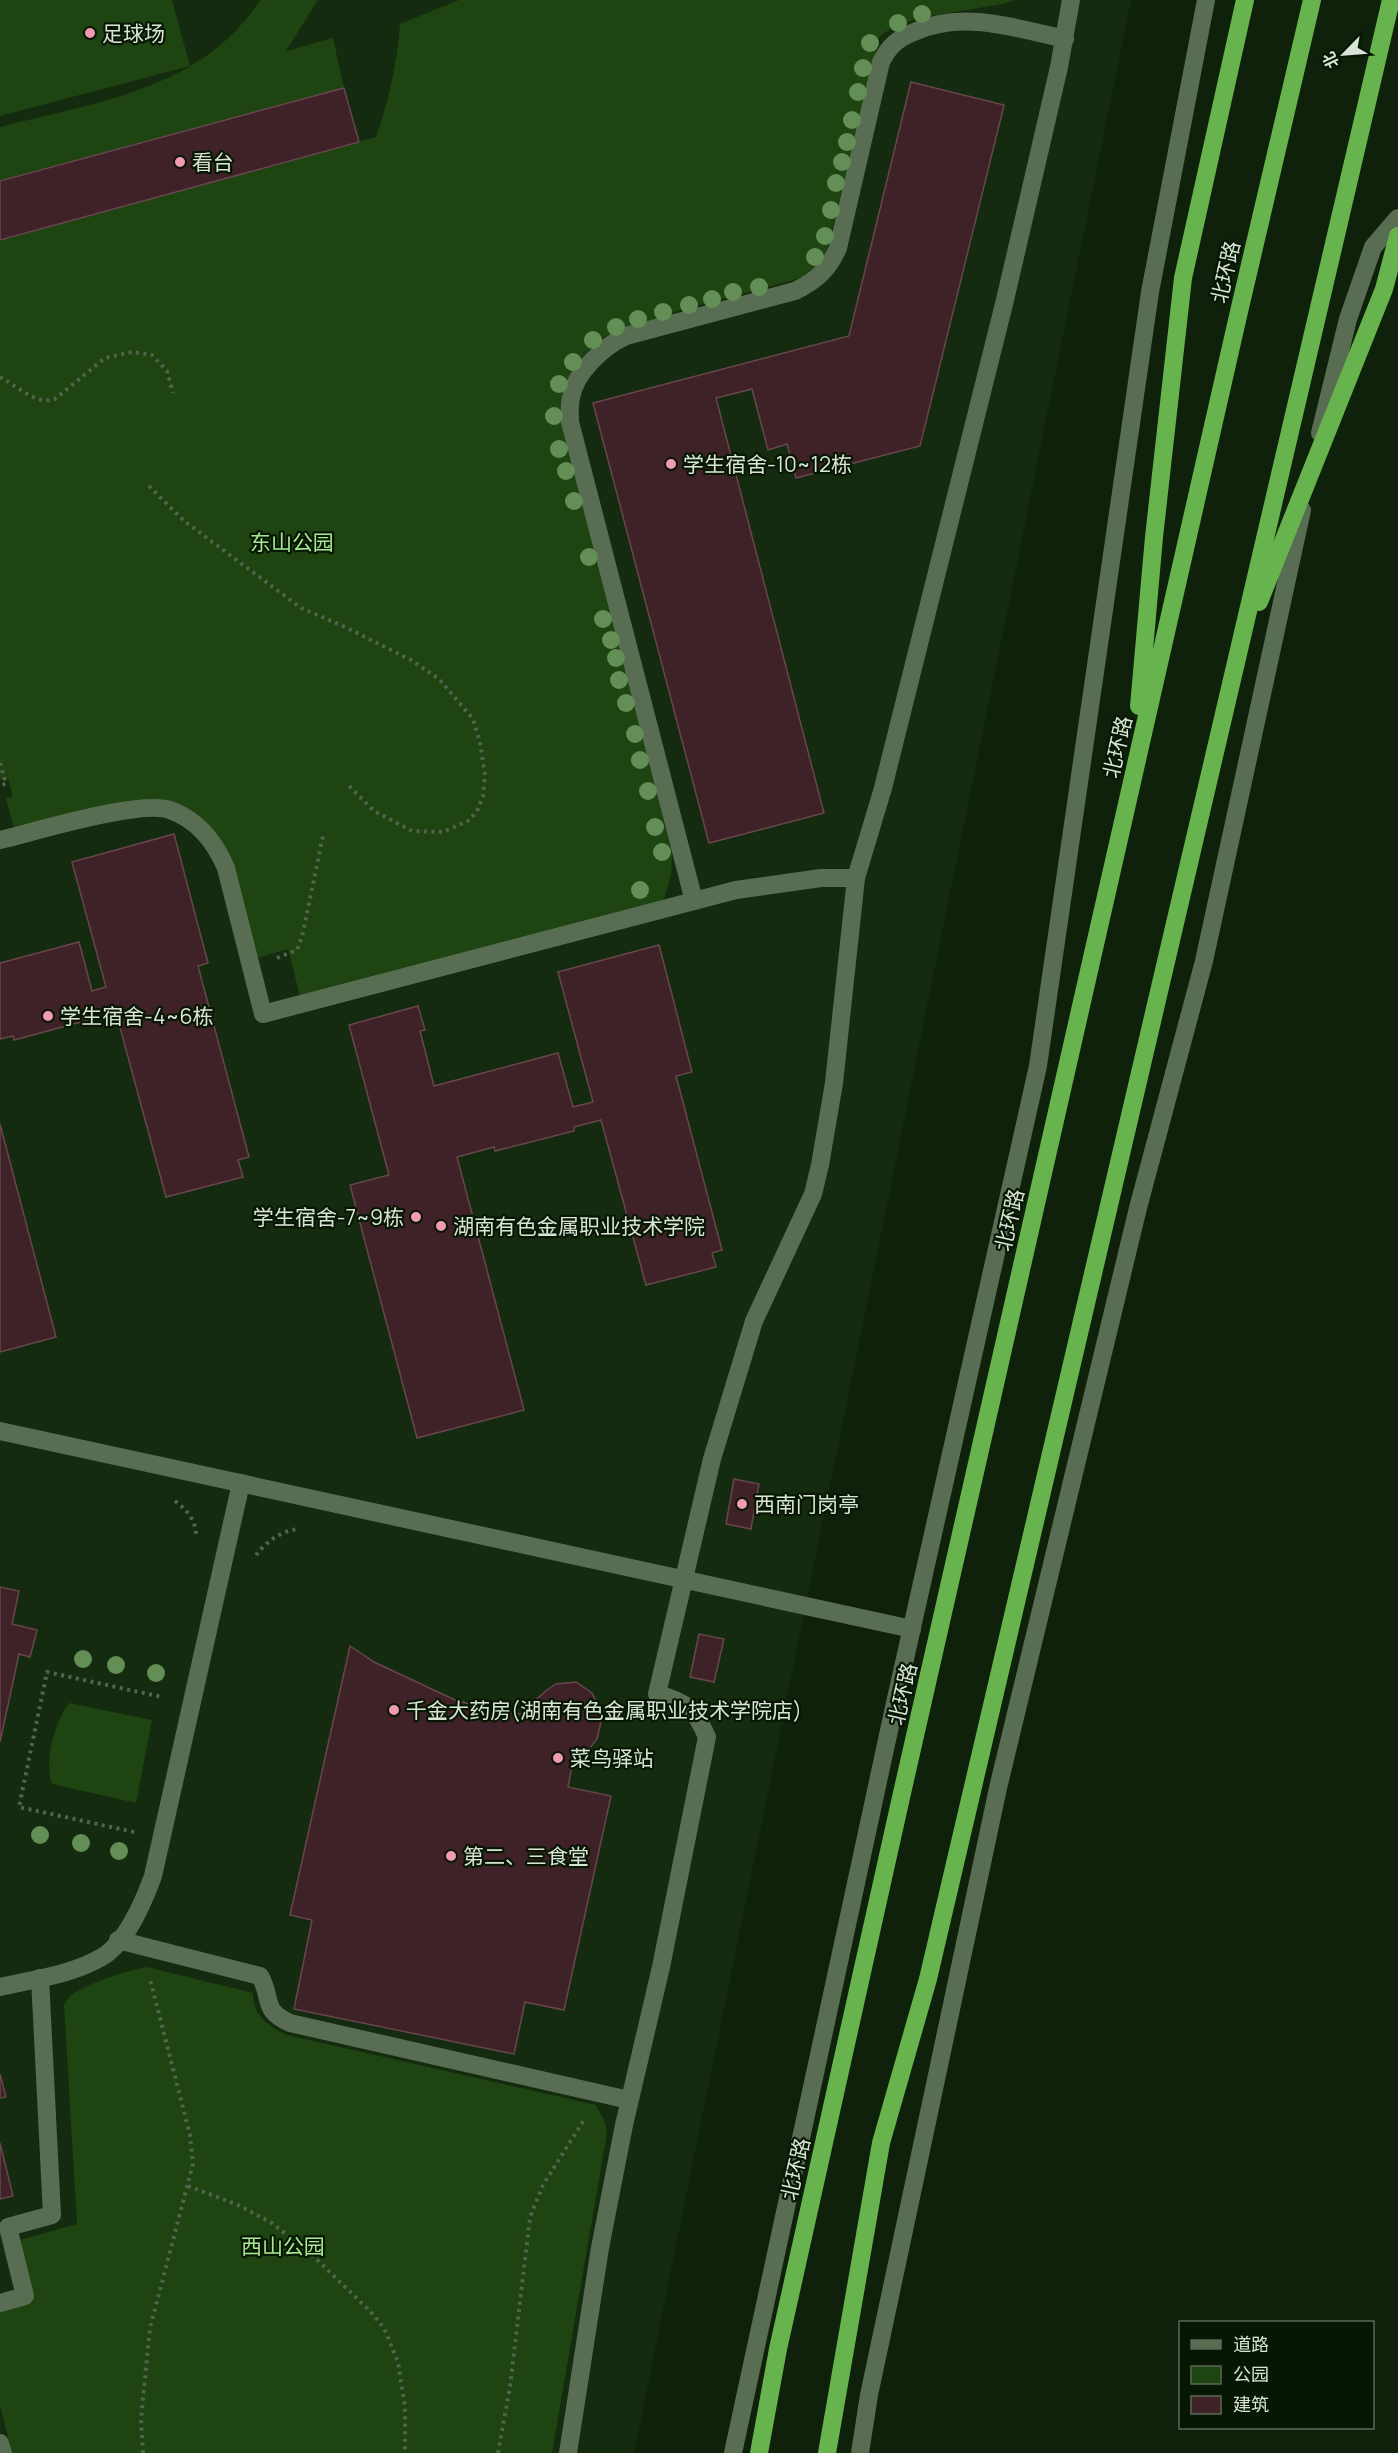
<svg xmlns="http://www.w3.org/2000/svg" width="1398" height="2453" font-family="Manrope,'Noto Sans SC',sans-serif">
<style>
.built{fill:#152b0f}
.green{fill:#1e4411}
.building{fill:#3f2128;stroke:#67464d;stroke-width:1.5}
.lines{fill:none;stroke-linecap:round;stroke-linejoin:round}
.path{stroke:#53634e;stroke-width:4;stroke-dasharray:3 4.5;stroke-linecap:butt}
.minor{stroke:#596d53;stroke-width:18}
.highway{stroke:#67b44e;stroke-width:18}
.tree{fill:#638e56}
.poi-dot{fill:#f29aaf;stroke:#071703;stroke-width:2}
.labels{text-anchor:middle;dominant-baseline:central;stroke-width:4.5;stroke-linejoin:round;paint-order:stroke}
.poi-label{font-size:21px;fill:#d8e4d5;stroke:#071703;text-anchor:start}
.street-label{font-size:21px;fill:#d8e4d5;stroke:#071703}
.park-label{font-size:21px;fill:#a7e894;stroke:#071703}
</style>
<rect width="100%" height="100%" fill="#0f210a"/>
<polygon class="built" points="0,0 1131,0 634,2453 0,2453"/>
<g class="green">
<polygon points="0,0 172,0 190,66 0,116"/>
<path d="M260 0H318L286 51 333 38 344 88 0 181V127C95 102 202 90 260 0Z"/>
<path d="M459 0H1016C981 12 903 12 879 38L827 250 822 261 805 277 678 311 601 338 582 357 563 390V426L672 853 671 876 663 902 301 1000 288 949 254 959 229 866 169 806 14 828 6 798 13 797 8 778 0 780V240L376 137C389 100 397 63 400 24Z"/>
<path d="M69 1703 152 1720 136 1803 52 1784C44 1758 54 1725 69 1703Z"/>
<path d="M147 1967 253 1993C252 2015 269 2027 287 2035L596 2105 605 2122 607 2133 552 2453H12L0 2405V2310L33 2302 20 2240 77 2224 64 2005C65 2004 68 1998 69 1997 79 1986 131 1969 147 1967Z"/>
</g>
<g class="building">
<polygon points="911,82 1004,105 920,446 796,478 787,444 768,450 752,389 716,398 824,813 709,843 593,403 849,336"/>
<polygon points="344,88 359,142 0,240 0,181"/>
<polygon points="174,834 208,963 198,966 249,1157 238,1160 243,1177 166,1197 115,1009 95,1014 96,1018 14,1040 13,1036 0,1039 0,963 79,942 92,991 106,987 72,862"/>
<polygon points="659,945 692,1072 676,1076 722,1250 712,1253 716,1267 646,1285 601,1120 574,1127 574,1131 495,1151 494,1147 457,1157 524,1410 417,1438 350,1185 389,1175 349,1025 418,1006 425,1030 420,1031 434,1086 558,1053 573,1107 593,1102 558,972"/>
<polygon points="0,1124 56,1337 0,1352"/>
<polygon points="734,1479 759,1484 751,1529 726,1524"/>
<polygon points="0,1587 19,1591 12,1624 37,1630 30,1657 19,1654 0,1742"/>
<polygon points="699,1634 724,1639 714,1682 690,1677"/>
<polygon points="350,1646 374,1662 455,1700 485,1708 527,1715 531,1704 547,1690 556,1684 576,1682 592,1693 596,1701 601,1722 597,1739 590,1748 574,1755 568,1787 611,1796 564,2010 525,2002 514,2054 294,2009 312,1920 290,1915"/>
<polygon points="0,2074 6,2097 0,2098"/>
<polygon points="0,2143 13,2196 0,2199"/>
</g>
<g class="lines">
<g class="path">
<path d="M0 377C16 385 36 406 55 399L105 358 132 352 152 355 167 371 173 393"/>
<polyline points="149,486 183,520 301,608 343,626 411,660 439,679 473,719 480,743 485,775 483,796 478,809 470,820 443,832 412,831 374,811 348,785"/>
<polyline points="0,763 6,784 0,785"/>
<polyline points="277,958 297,950 302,937 323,836"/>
<path d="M175 1501C187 1510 196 1520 196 1536"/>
<path d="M256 1555C267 1541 282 1530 300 1529"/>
<polyline points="134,1832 19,1807 47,1672 162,1697"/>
<polyline points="188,2186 238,2205 272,2223 312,2255 370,2311 384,2328 398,2362 405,2407 405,2453"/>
<polyline points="143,2453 141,2419 150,2328 193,2164 190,2135 150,1979"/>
<polyline points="498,2453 510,2387 530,2217 543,2185 584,2120"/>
</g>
<g class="minor">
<polyline points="1320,433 1348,319 1373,247 1398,218"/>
<path d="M0 840C34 832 142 799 170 810 198 820 215 842 226 868L263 1014 736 890 821 878H856"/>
<path d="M694 901 570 422C570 414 569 406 571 398 575 372 604 346 626 336L795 291C816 281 829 269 838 248L881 62C889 46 897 39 914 32 963 10 1015 28 1065 39"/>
<polyline points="0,1431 912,1629"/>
<path d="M118 1940 260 1976C273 1999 261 2010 290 2023L629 2100"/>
<path d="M0 1987C34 1979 71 1975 102 1957 126 1943 144 1901 153 1876L241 1483"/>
<polyline points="0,2303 25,2296 8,2227 52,2215 40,1978"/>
<polyline points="0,2443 3,2453"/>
<path d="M568 2453 600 2248 624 2125 661 1967 707 1737C695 1709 686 1702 657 1694L712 1459 754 1321 813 1194 820 1165 834 1083 856 878 883 788 1005 300 1059 67 1071 0"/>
<polyline points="733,2453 893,1712 1038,1066 1150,292 1206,0"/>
<polyline points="860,2453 869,2395 998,1788 1138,1208 1204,961 1302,510"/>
</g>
<g class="highway">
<polyline points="1259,602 1384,289 1398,236"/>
<polyline points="1139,706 1154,537 1183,278 1245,0"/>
<polyline points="759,2453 778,2349 902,1793 1238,316 1312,0"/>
<polyline points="827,2453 881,2143 928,1979 1391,0"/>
</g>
</g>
<g class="tree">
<circle cx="922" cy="14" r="9"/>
<circle cx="898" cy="23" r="9"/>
<circle cx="870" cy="43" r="9"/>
<circle cx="863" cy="68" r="9"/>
<circle cx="858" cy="92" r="9"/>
<circle cx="852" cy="120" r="9"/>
<circle cx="847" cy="142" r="9"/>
<circle cx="842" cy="162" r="9"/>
<circle cx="836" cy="183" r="9"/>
<circle cx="831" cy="210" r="9"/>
<circle cx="825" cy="236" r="9"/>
<circle cx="815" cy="257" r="9"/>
<circle cx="759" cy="287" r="9"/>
<circle cx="733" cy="292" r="9"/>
<circle cx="712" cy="299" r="9"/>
<circle cx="689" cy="305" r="9"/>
<circle cx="663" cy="312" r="9"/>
<circle cx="638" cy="319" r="9"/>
<circle cx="616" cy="327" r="9"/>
<circle cx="593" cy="340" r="9"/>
<circle cx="573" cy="362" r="9"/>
<circle cx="559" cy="384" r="9"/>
<circle cx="554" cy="416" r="9"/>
<circle cx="559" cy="449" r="9"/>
<circle cx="566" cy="471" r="9"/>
<circle cx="574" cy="501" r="9"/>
<circle cx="589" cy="557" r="9"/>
<circle cx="603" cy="619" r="9"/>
<circle cx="611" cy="640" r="9"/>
<circle cx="616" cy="658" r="9"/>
<circle cx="619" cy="680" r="9"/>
<circle cx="626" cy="703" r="9"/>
<circle cx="635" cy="734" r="9"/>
<circle cx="640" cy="760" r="9"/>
<circle cx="648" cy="791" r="9"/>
<circle cx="655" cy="827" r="9"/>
<circle cx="662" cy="852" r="9"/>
<circle cx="640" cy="890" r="9"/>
<circle cx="83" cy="1659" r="9"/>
<circle cx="116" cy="1665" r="9"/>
<circle cx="156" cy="1673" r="9"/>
<circle cx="40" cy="1835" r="9"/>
<circle cx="81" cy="1843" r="9"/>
<circle cx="119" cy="1851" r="9"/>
</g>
<g class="poi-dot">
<circle cx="90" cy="33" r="6"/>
<circle cx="180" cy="162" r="6"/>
<circle cx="671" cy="464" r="6"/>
<circle cx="48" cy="1016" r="6"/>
<circle cx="416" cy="1217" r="6"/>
<circle cx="441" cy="1226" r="6"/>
<circle cx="742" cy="1504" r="6"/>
<circle cx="394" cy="1710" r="6"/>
<circle cx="558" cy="1758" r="6"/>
<circle cx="451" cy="1856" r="6"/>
</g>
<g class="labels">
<g class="poi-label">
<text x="102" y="33">足球场</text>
<text x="192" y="162">看台</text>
<text x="683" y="464">学生宿舍-10~12栋</text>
<text x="60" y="1016">学生宿舍-4~6栋</text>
<text x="404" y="1217" text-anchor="end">学生宿舍-7~9栋</text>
<text x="453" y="1226">湖南有色金属职业技术学院</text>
<text x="754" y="1504">西南门岗亭</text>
<text x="406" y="1710">千金大药房(湖南有色金属职业技术学院店)</text>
<text x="570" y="1758">菜鸟驿站</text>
<text x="463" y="1856">第二、三食堂</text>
</g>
<g class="street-label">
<text transform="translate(1225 272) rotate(-77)">北环路</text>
<text transform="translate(1117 747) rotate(-77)">北环路</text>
<text transform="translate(1009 1220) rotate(-77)">北环路</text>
<text transform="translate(902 1694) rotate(-77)">北环路</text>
<text transform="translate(795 2169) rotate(-77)">北环路</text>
</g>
<g class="park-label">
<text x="292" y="542">东山公园</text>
<text x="283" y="2246">西山公园</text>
</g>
</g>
<rect x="1179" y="2321" width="195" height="108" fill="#071703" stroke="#5b6957" stroke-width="1.5"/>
<rect x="1191" y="2340" width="30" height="9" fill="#596d53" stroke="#5b6957" stroke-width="1.5"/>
<text x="1233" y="2351" font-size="18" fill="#d8e4d5">道路</text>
<rect x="1191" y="2366" width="30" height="18" fill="#1e4411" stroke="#5b6957" stroke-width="1.5"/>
<text x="1233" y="2381" font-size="18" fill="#d8e4d5">公园</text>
<rect x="1191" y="2396" width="30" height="18" fill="#3f2128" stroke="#5b6957" stroke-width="1.5"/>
<text x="1233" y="2411" font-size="18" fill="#d8e4d5">建筑</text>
<g transform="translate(1344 54) rotate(245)" stroke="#071703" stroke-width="4.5" paint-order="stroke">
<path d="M0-4.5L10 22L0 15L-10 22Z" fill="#d8e4d5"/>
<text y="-9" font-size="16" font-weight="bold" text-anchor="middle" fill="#d8e4d5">北</text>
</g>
</svg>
